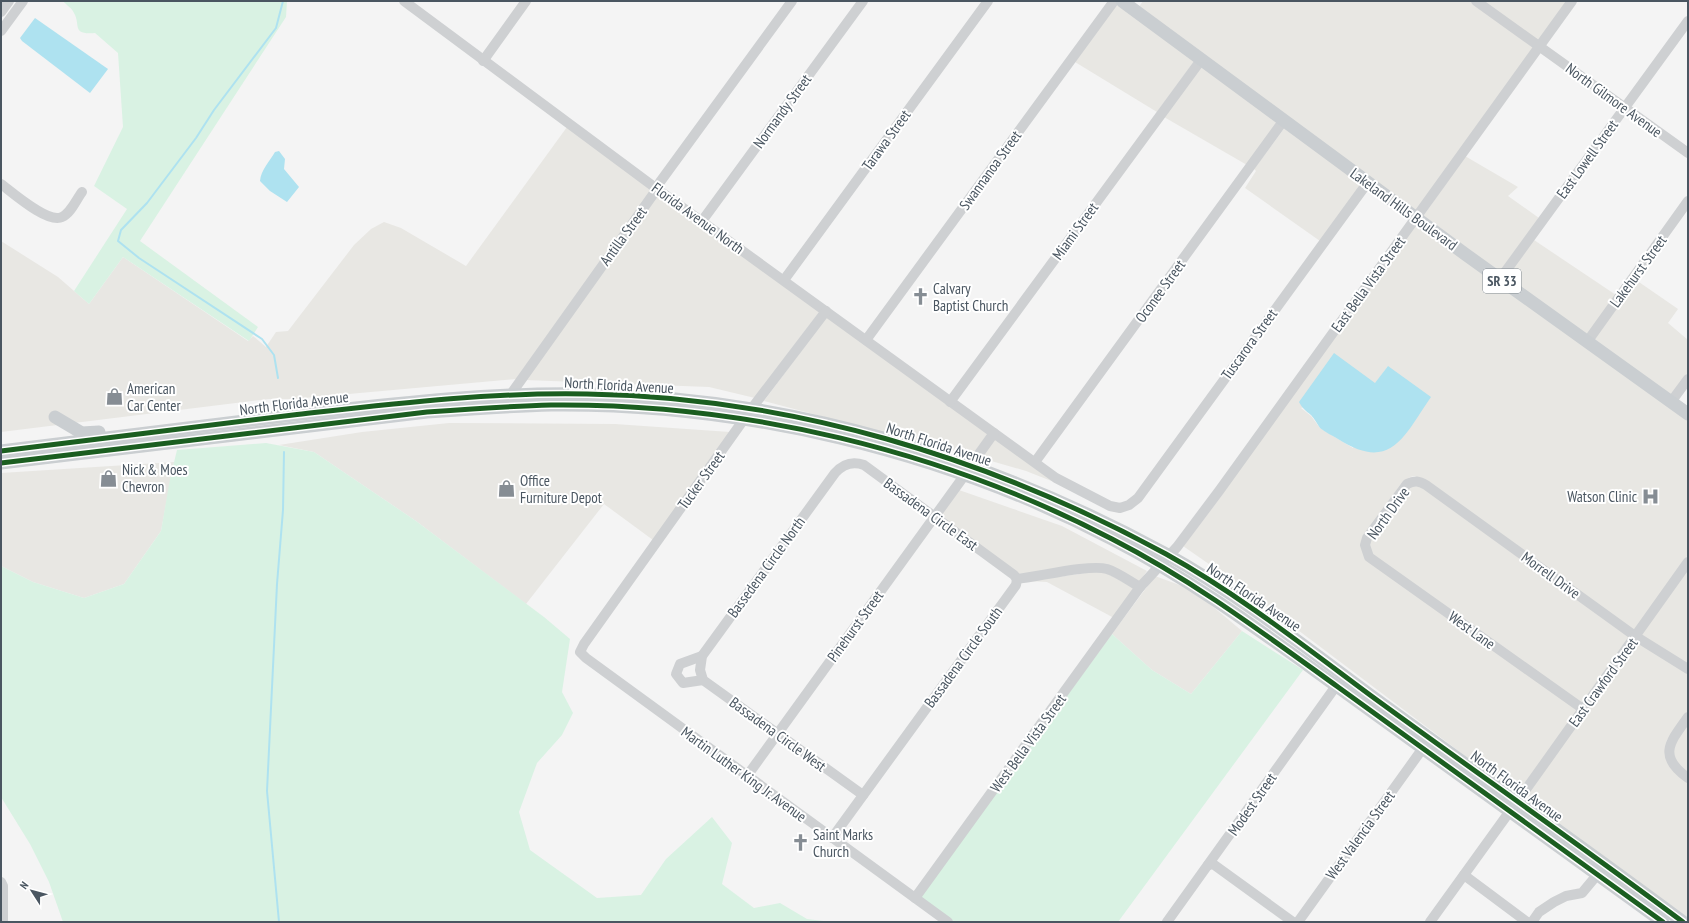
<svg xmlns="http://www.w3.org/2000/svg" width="1689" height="923" font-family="'PT Sans Narrow',sans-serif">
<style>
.commercial{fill:#e8e7e3;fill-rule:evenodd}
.green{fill:#d9f2e3}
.water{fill:#aee2f0}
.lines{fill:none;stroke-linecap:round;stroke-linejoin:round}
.stream{stroke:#aee2f0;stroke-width:2}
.minor{stroke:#ced0d2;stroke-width:10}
.major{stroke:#caced1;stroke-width:13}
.cycleway-casing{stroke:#fff;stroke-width:8}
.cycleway{stroke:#1b5e20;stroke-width:5}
.labels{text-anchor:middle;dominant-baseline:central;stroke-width:4;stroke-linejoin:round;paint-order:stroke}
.shield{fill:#fff;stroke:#808990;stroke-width:1}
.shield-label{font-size:14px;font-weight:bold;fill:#4a5661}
.street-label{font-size:15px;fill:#4a5661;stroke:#fff}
.poi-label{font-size:15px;fill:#4a5661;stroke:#fff;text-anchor:start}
</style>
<rect width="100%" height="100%" fill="#f4f4f4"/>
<g class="commercial">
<polygon points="1143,1 1470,1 1534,48 1415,213 1138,8"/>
<polygon points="1482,1 1567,1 1538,42"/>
<polygon points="1118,3 1195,60 1157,112 1075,62"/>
<polygon points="1202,65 1279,121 1247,165 1164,117"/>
<polygon points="1286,126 1362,183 1320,241 1245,188 1256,171 1254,169"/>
<polygon points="567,127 652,190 516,379 293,399 269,399 1,432 1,241 58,277 89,304 123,257 248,341 253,336 266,347 276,332 288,331 354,245 371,229 384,222 401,228 466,266"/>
<polygon points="1465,156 1518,187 1508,196 1539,218 1498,274 1422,218"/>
<polygon points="658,194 820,311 755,398 709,387 525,380"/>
<path d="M1417 224 1688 419V555L1634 631 1415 476 1410 477 1400 485 1364 536 1363 553 1577 710 1517 795 1229 578 1183 546ZM1388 366 1353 448 1320 428 1311 416 1301 408 1375 384Z"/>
<polygon points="1534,240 1616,295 1586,337 1505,278"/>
<polygon points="1636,280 1678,309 1668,323 1688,340 1688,372 1670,397 1592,341 1622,299 1625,301"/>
<polygon points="827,316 989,433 972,456 764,401"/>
<polygon points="449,423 615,424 730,432 653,540 604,504 526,604 416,521 314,452 279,445 362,432"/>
<polygon points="996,438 1059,484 1026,471 981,458"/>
<polygon points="174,462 161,531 124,584 84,598 33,582 1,566 1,473"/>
<polygon points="1419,485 1630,637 1581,704 1372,554 1369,546 1371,540 1410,487"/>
<polygon points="959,490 1062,526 1147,571 1139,582 1123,572 1019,575 940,516"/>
<polygon points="1688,569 1688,665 1641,635"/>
<polygon points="1094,572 1106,573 1134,588 1114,618 1047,582 1028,581"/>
<polygon points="1155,576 1193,590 1242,631 1191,694 1152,670 1112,634"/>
<polygon points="1637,641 1688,673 1688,710 1667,740 1665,749 1688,782 1688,921 1523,800"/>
<polygon points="1688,724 1688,774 1673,758 1674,743"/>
</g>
<g class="green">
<path d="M63 1H287L286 17 140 241 258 327 249 341 123 257 89 304 74 291 127 209 94 186 123 127 118 53 95 33C71 35 81 25 74 13 72 8 66 5 63 1Z"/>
<polygon points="266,443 314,452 416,521 544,617 570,639 562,692 573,713 562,735 537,763 519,812 530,850 597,898 641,895 666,859 712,817 732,843 722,884 754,908 780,903 807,919 832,922 63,922 49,882 30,844 1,797 1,566 33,582 84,598 124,584 161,531 170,479 177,450"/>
<polygon points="1242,631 1303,670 1118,922 954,922 920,897 1112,634 1152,670 1191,694"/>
</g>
<g class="water">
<polygon points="35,18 108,69 90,93 22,41 20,38"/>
<path d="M279 151 285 159 284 169 299 187 287 202 270 191 260 181C261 170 269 162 275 152Z"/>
<path d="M1334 353 1375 383 1388 366 1431 397C1404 436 1391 473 1338 439 1333 436 1325 432 1320 428 1317 424 1315 419 1311 415 1306 411 1302 408 1299 402Z"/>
</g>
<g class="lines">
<g class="stream">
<polyline points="278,378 274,355 262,339 139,258 118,241 121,230 147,203 196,138 214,110 276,28 283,1"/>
<polyline points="279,922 267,791 277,584 283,510 284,452"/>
</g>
<g class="minor">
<polyline points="404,1 657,189 1056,478 1110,506 1120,508 1129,505 1138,498 1368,182"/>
<polyline points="1476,1 1688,153"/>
<polyline points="1,12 9,1"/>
<polyline points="1,31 23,1"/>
<polyline points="483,61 526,1"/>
<path d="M1 184C13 193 48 224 62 217 71 213 76 200 82 192"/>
<polyline points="702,221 863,1"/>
<polyline points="1500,279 1688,21"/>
<polyline points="784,280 988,1"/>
<polyline points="826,311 752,408 584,644 580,652 586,658 948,922"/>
<polyline points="866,340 1114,1"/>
<polyline points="1587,342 1688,201"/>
<polyline points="511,394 657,189 660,182 792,1"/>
<polyline points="950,402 1201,60"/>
<polyline points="1671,402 1688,379"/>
<polyline points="1035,462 1284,120"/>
<polyline points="971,465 994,433"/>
<path d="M1017 579C1038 577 1089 564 1107 569 1119 573 1129 581 1140 587"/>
<polyline points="702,656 680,664 676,674 683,683 703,680"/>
<path d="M1583 709 1369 557 1365 545 1367 538 1407 484C1415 480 1419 481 1426 485L1635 636 1688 669"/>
<path d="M1688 717C1670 742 1657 756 1688 778"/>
<polyline points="747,776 964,476"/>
<path d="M863 795 703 680 700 670 702 656 835 473C843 464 853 461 864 465L1014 575 1017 579"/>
<polyline points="1517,802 1688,562"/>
<polyline points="832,838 1016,585 1017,579"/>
<polyline points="1208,865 1213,864 1293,922"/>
<polyline points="1464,875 1527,922"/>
<polyline points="1,882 3,886 3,922"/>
<polyline points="915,898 1140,587 1177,547 1219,491 1572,1"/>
<polyline points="1167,922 1336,686"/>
<polyline points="1298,922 1423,748"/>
<polyline points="1430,922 1510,811"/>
<polyline points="1532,922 1539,912 1554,902 1566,896 1582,893 1597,875"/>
</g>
<g class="major">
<polyline points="1122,1 1465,254 1688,414"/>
<polyline points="55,417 82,433 99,432"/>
<path d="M1 451C98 439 196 427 293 415 391 404 488 392 587 394 790 397 988 457 1166 554 1238 594 1304 646 1370 695 1474 771 1580 845 1683 922"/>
<path d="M1 463 427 412C468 409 509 406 551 405 743 403 942 450 1112 539 1194 581 1263 633 1338 687 1446 765 1554 844 1663 922"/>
</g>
<defs>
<g id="cycleway">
<path d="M1 451C98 439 196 427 293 415 391 404 488 392 587 394 790 397 988 457 1166 554 1238 594 1304 646 1370 695 1474 771 1580 845 1683 922"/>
<path d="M1 463 427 412C468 409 509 406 551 405 743 403 942 450 1112 539 1194 581 1263 633 1338 687 1446 765 1554 844 1663 922"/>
</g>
</defs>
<use href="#cycleway" class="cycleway-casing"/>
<use href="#cycleway" class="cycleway"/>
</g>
<defs>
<symbol id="church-bare" viewBox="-9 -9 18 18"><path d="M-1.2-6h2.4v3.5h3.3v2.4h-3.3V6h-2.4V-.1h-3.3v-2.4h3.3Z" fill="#868d94" stroke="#fff" stroke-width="2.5" paint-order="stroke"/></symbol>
<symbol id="shop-bare" viewBox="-9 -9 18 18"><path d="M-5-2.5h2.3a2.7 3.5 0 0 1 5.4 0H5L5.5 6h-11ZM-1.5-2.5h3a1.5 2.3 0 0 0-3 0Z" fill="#868d94" stroke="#fff" stroke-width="2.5" paint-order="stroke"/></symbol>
<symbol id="hospital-bare" viewBox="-9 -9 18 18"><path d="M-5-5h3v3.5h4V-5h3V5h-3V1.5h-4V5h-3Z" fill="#868d94" stroke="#fff" stroke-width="2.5" paint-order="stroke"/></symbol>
</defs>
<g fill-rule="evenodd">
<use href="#church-bare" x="908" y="284" width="25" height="25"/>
<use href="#shop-bare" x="102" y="384" width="25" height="25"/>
<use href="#shop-bare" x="96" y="466" width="25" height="25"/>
<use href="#shop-bare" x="494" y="476" width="25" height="25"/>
<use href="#hospital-bare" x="1638" y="484" width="25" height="25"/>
<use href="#church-bare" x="788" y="830" width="25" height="25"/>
</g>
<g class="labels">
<rect class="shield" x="1483" y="269" width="38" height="24" rx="3"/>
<g class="shield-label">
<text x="1502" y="281">SR 33</text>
</g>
<g class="street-label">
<text transform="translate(1614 100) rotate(36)">North Gilmore Avenue</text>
<text transform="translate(782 111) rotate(-54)">Normandy Street</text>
<text transform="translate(886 140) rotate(-54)">Tarawa Street</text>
<text transform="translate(1587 159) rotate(-54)">East Lowell Street</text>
<text transform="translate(990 170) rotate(-54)">Swannanoa Street</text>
<text transform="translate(1404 209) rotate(36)">Lakeland Hills Boulevard</text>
<text transform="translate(698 218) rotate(36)">Florida Avenue North</text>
<text transform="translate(1075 231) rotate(-54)">Miami Street</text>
<text transform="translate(623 236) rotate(-54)">Antilla Street</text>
<text transform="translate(1638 271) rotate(-54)">Lakehurst Street</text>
<text transform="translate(1368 284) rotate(-54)">East Bella Vista Street</text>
<text transform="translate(1160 291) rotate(-54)">Oconee Street</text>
<text transform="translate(1249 344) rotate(-54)">Tuscarora Street</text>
<text transform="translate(619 385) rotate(3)">North Florida Avenue</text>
<text transform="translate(294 403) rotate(-7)">North Florida Avenue</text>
<text transform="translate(939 444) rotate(18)">North Florida Avenue</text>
<text transform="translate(701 480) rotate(-54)">Tucker Street</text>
<text transform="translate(1388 513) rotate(-54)">North Drive</text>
<text transform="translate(931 514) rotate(36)">Bassadena Circle East</text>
<text transform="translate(766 567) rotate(-54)">Bassedena Circle North</text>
<text transform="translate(1551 575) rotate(36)">Morrell Drive</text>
<text transform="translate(1254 597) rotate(34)">North Florida Avenue</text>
<text transform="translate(855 626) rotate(-54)">Pinehurst Street</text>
<text transform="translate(1472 630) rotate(36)">West Lane</text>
<text transform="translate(963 657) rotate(-54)">Bassadena Circle South</text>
<text transform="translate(1603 682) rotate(-54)">East Crawford Street</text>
<text transform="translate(778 734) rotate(36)">Bassadena Circle West</text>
<text transform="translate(1028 743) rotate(-54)">West Bella Vista Street</text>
<text transform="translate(744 774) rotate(36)">Martin Luther King Jr. Avenue</text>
<text transform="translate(1517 786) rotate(36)">North Florida Avenue</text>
<text transform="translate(1252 804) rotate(-55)">Modest Street</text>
<text transform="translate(1360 835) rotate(-54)">West Valencia Street</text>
</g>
<g class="poi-label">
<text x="933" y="288">Calvary<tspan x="933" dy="17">Baptist Church</tspan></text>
<text x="127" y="388">American<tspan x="127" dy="17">Car Center</tspan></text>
<text x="122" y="469">Nick &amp; Moes<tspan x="122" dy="17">Chevron</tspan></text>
<text x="520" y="480">Office<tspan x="520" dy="17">Furniture Depot</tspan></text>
<text x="1637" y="496" text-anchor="end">Watson Clinic</text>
<text x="813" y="834">Saint Marks<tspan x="813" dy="17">Church</tspan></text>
</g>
</g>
<rect width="1689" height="923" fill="none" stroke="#4a5661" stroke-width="4"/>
<g transform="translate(32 891) rotate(306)" stroke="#ffffff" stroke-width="3" paint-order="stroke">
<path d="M0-3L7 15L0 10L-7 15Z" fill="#4a5661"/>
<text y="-6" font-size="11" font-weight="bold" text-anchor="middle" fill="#4a5661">N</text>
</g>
</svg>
